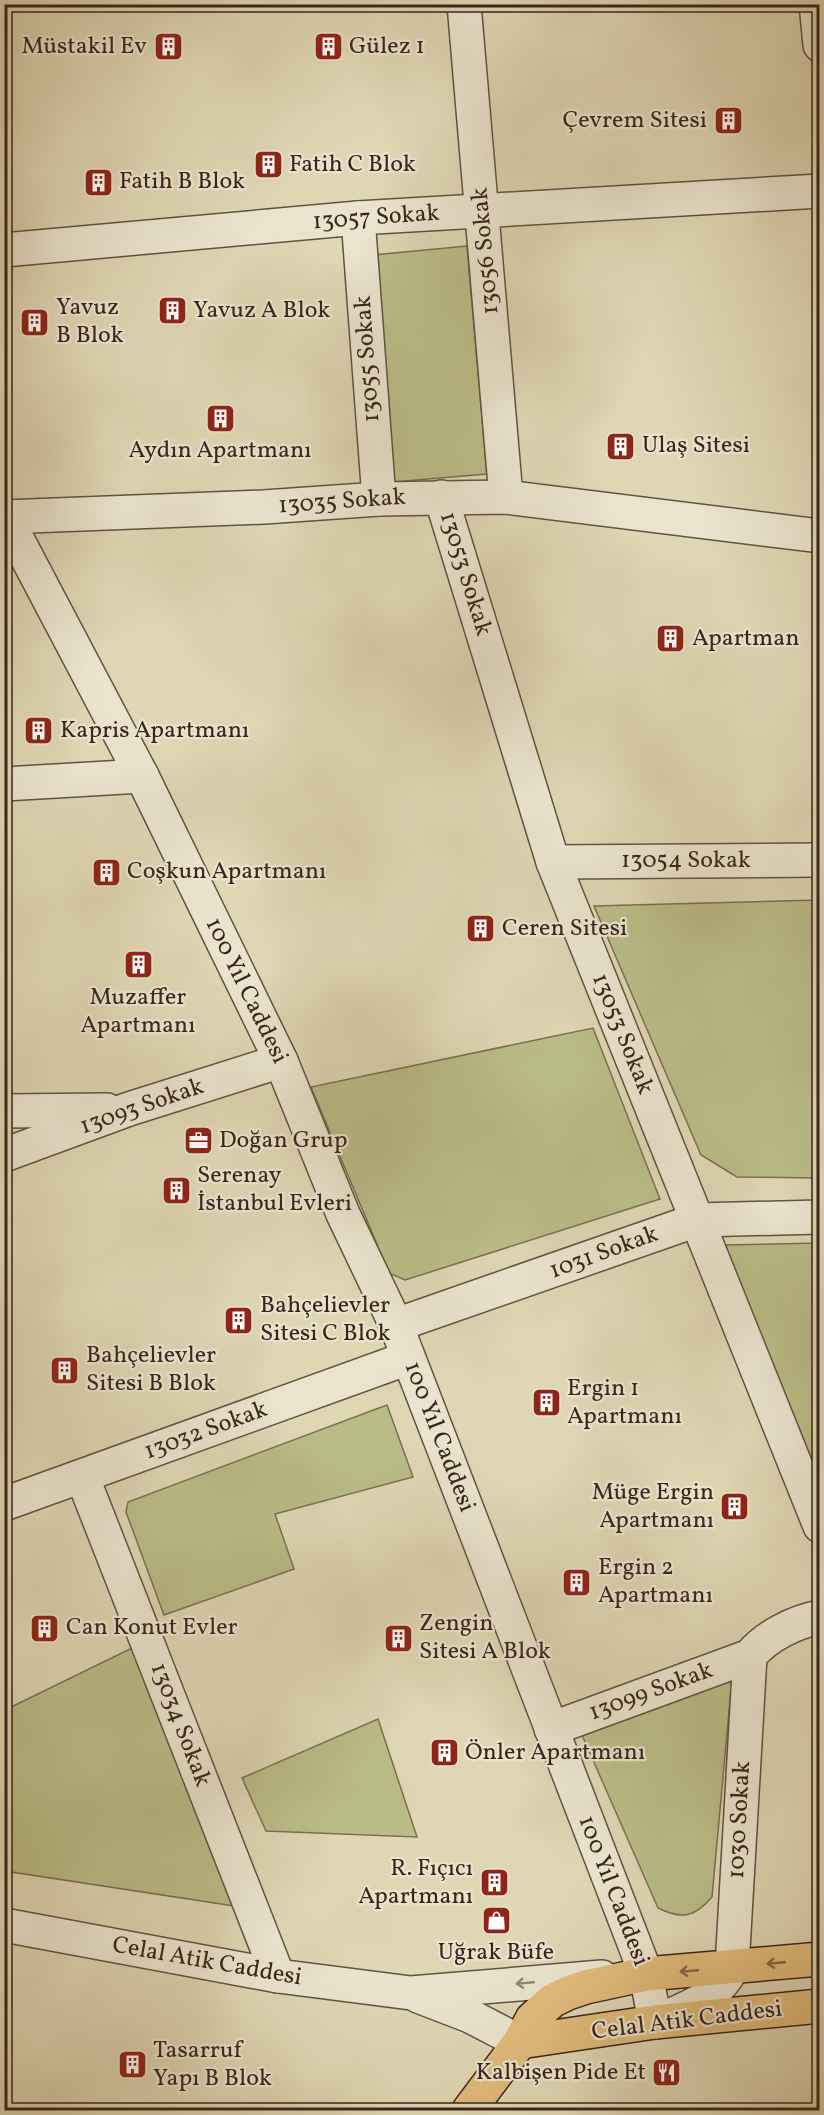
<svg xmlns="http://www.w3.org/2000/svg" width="824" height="2115" font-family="Vollkorn,serif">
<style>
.green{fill:#babc87;stroke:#7a7051;stroke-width:1.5}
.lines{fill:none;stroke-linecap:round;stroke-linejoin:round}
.minor-casing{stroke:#645141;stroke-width:36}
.major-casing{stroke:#3b251b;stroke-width:36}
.minor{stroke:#eae4ce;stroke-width:33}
.major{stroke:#e0bb7a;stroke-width:33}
.oneway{stroke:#856846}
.oneway2{stroke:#928474}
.labels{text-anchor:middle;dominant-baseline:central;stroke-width:4.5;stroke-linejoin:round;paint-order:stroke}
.poi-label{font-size:24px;fill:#3b251b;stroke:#eae4ce;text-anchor:start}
.street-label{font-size:24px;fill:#3b251b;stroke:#eae4ce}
</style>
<rect width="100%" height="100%" fill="#dfd6b4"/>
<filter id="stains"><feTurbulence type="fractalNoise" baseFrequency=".00333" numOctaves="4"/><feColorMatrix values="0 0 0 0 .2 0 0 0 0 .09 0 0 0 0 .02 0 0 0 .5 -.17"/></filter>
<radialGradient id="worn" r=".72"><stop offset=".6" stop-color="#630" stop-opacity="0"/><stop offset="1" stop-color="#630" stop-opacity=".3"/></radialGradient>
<g class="green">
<polygon points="467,246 487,474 393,482 373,255"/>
<polygon points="819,900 819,1178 737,1177 701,1155 594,906"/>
<polygon points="593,1028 660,1199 405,1280 389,1273 311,1087"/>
<polygon points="819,1243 819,1481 725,1245"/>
<polygon points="387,1405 413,1477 275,1514 294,1569 164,1615 126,1512 128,1502"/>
<polygon points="132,1648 241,1907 5,1871 5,1710"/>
<path d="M732 1679 712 1897C695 1917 682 1920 658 1908L582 1735Z"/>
<polygon points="378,1719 417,1837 266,1831 242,1778"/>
</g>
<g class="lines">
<defs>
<g id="minor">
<polyline points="464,4 506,497"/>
<polyline points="816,4 820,45"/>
<polyline points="358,218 379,499"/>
<polyline points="4,250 358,218 820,191"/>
<polyline points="441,497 553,862 820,1526"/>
<path d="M4 514 142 776 281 1061 343 1214 396 1325 646 1974 655 2022C683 2010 720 1997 732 1967L750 1656C766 1636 795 1622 820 1617"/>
<polyline points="4,517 264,507 379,499 506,497 820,536"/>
<polyline points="4,784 142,776"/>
<polyline points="553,862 820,860"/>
<polyline points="4,1111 107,1110"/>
<polyline points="4,1155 129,1109 281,1061"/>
<polyline points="396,1325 697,1220 820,1217"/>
<polyline points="82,1476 278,1976"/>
<polyline points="4,1504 408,1358"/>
<polyline points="551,1729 750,1656"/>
<polyline points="4,1925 278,1976 411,1993 602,1977"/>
<polyline points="418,1996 470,2016 520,2042"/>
</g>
<g id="major">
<polyline points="520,2042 655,2022 820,2006"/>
<polyline points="469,2110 520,2042 532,2019 552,2001 568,1993 586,1987 646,1974 820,1959"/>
</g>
</defs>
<use href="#minor" class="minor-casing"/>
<use href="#major" class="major-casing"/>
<use href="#minor" class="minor"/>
<use href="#major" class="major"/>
</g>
<defs><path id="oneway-shaft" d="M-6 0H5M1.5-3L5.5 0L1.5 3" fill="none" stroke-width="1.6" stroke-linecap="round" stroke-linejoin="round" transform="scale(1.5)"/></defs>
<g class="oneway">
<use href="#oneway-shaft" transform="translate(776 1963) rotate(175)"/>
<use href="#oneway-shaft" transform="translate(689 1971) rotate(175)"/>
</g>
<use class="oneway2" href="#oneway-shaft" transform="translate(525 1983) rotate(175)"/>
<defs>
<symbol id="building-square" viewBox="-11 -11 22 22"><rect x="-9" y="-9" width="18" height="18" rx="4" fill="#8f2418" stroke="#eae4ce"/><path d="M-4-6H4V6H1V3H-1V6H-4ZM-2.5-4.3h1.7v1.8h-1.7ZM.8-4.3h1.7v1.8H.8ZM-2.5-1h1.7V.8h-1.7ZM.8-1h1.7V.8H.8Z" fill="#fff"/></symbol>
<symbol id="office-square" viewBox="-11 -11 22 22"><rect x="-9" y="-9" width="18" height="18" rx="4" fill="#8f2418" stroke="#eae4ce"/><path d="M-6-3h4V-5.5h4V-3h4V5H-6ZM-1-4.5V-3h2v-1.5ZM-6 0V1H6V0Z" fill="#fff"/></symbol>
<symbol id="shop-square" viewBox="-11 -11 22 22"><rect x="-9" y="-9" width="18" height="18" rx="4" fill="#8f2418" stroke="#eae4ce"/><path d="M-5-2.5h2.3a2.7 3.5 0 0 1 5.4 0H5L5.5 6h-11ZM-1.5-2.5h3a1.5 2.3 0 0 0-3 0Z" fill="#fff"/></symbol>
<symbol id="restaurant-square" viewBox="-11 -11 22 22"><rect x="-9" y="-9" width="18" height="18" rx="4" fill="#8f2418" stroke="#eae4ce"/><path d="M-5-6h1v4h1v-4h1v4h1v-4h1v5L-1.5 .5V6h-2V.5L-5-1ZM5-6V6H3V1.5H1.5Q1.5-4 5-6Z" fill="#fff"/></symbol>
</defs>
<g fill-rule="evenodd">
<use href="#building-square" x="152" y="30" width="33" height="33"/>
<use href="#building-square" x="312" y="30" width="33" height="33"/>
<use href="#building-square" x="712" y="104" width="33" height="33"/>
<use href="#building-square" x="252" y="148" width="33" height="33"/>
<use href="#building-square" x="82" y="166" width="33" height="33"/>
<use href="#building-square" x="156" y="294" width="33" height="33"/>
<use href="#building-square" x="18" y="306" width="33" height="33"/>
<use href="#building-square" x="204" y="402" width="33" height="33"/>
<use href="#building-square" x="604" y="430" width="33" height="33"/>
<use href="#building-square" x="654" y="622" width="33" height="33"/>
<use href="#building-square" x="22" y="714" width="33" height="33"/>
<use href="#building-square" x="90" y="856" width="33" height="33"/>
<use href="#building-square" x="464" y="912" width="33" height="33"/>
<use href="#building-square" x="122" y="948" width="33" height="33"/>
<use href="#office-square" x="182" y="1124" width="33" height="33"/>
<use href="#building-square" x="160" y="1174" width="33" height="33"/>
<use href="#building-square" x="222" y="1304" width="33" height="33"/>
<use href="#building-square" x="48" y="1354" width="33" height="33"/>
<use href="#building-square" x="530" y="1386" width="33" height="33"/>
<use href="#building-square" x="718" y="1490" width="33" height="33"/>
<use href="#building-square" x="560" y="1566" width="33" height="33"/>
<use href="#building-square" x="28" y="1612" width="33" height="33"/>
<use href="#building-square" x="382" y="1622" width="33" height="33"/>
<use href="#building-square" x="428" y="1736" width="33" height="33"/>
<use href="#building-square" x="478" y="1866" width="33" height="33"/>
<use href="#shop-square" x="480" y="1904" width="33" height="33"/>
<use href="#building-square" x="116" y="2048" width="33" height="33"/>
<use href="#restaurant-square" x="650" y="2056" width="33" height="33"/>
</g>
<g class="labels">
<g class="poi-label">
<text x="147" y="47" text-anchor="end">Müstakil Ev</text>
<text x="349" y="47">Gülez 1</text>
<text x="707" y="121" text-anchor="end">Çevrem Sitesi</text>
<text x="289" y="165">Fatih C Blok</text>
<text x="119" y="182">Fatih B Blok</text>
<text x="56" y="308">Yavuz<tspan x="56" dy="28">B Blok</tspan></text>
<text x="193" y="311">Yavuz A Blok</text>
<text x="642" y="446">Ulaş Sitesi</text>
<text x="220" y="451" text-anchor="middle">Aydın Apartmanı</text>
<text x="692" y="639">Apartman</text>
<text x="60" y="731">Kapris Apartmanı</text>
<text x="127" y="872">Coşkun Apartmanı</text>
<text x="502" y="929">Ceren Sitesi</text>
<text x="138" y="998" text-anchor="middle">Muzaffer<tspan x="138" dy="28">Apartmanı</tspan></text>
<text x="219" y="1141">Doğan Grup</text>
<text x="197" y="1176">Serenay<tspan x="197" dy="28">İstanbul Evleri</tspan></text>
<text x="260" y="1306">Bahçelievler<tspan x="260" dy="28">Sitesi C Blok</tspan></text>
<text x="86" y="1356">Bahçelievler<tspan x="86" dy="28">Sitesi B Blok</tspan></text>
<text x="567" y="1389">Ergin 1<tspan x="567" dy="28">Apartmanı</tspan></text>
<text x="714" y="1493" text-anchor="end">Müge Ergin<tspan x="714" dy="28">Apartmanı</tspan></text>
<text x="598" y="1568">Ergin 2<tspan x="598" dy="28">Apartmanı</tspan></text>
<text x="419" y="1624">Zengin<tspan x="419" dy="28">Sitesi A Blok</tspan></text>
<text x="66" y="1628">Can Konut Evler</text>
<text x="465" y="1753">Önler Apartmanı</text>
<text x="473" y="1869" text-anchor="end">R. Fıçıcı<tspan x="473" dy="28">Apartmanı</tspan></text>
<text x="496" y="1953" text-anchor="middle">Uğrak Büfe</text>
<text x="153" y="2051">Tasarruf<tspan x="153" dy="28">Yapı B Blok</tspan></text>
<text x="646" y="2073" text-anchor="end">Kalbişen Pide Et</text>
</g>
<g class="street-label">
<text transform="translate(376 218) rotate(-4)">13057 Sokak</text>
<text transform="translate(486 251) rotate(-95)">13056 Sokak</text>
<text transform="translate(368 359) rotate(-94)">13055 Sokak</text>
<text transform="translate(342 502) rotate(-4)">13035 Sokak</text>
<text transform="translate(465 574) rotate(73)">13053 Sokak</text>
<text x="686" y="861">13054 Sokak</text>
<text transform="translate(246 991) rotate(64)">100 Yıl Caddesi</text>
<text transform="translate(622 1034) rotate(68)">13053 Sokak</text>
<text transform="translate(142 1107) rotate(-19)">13093 Sokak</text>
<text transform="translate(604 1253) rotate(-20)">1031 Sokak</text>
<text transform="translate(206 1431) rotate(-20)">13032 Sokak</text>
<text transform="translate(439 1437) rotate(69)">100 Yıl Caddesi</text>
<text transform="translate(651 1692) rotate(-20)">13099 Sokak</text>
<text transform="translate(180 1725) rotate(69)">13034 Sokak</text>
<text transform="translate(740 1820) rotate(-87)">1030 Sokak</text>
<text transform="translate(613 1891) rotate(69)">100 Yıl Caddesi</text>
<text transform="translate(207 1962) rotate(10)">Celal Atik Caddesi</text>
<text transform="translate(687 2021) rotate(-7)">Celal Atik Caddesi</text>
</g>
</g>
<rect width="824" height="2115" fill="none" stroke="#dfd6b4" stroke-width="24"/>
<rect x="6" y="6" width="812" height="2103" fill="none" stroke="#3b251b" stroke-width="3"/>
<rect x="12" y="12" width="800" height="2091" fill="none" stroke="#3b251b" stroke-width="1.5"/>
<rect width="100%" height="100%" filter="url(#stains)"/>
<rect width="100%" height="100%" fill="url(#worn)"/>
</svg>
